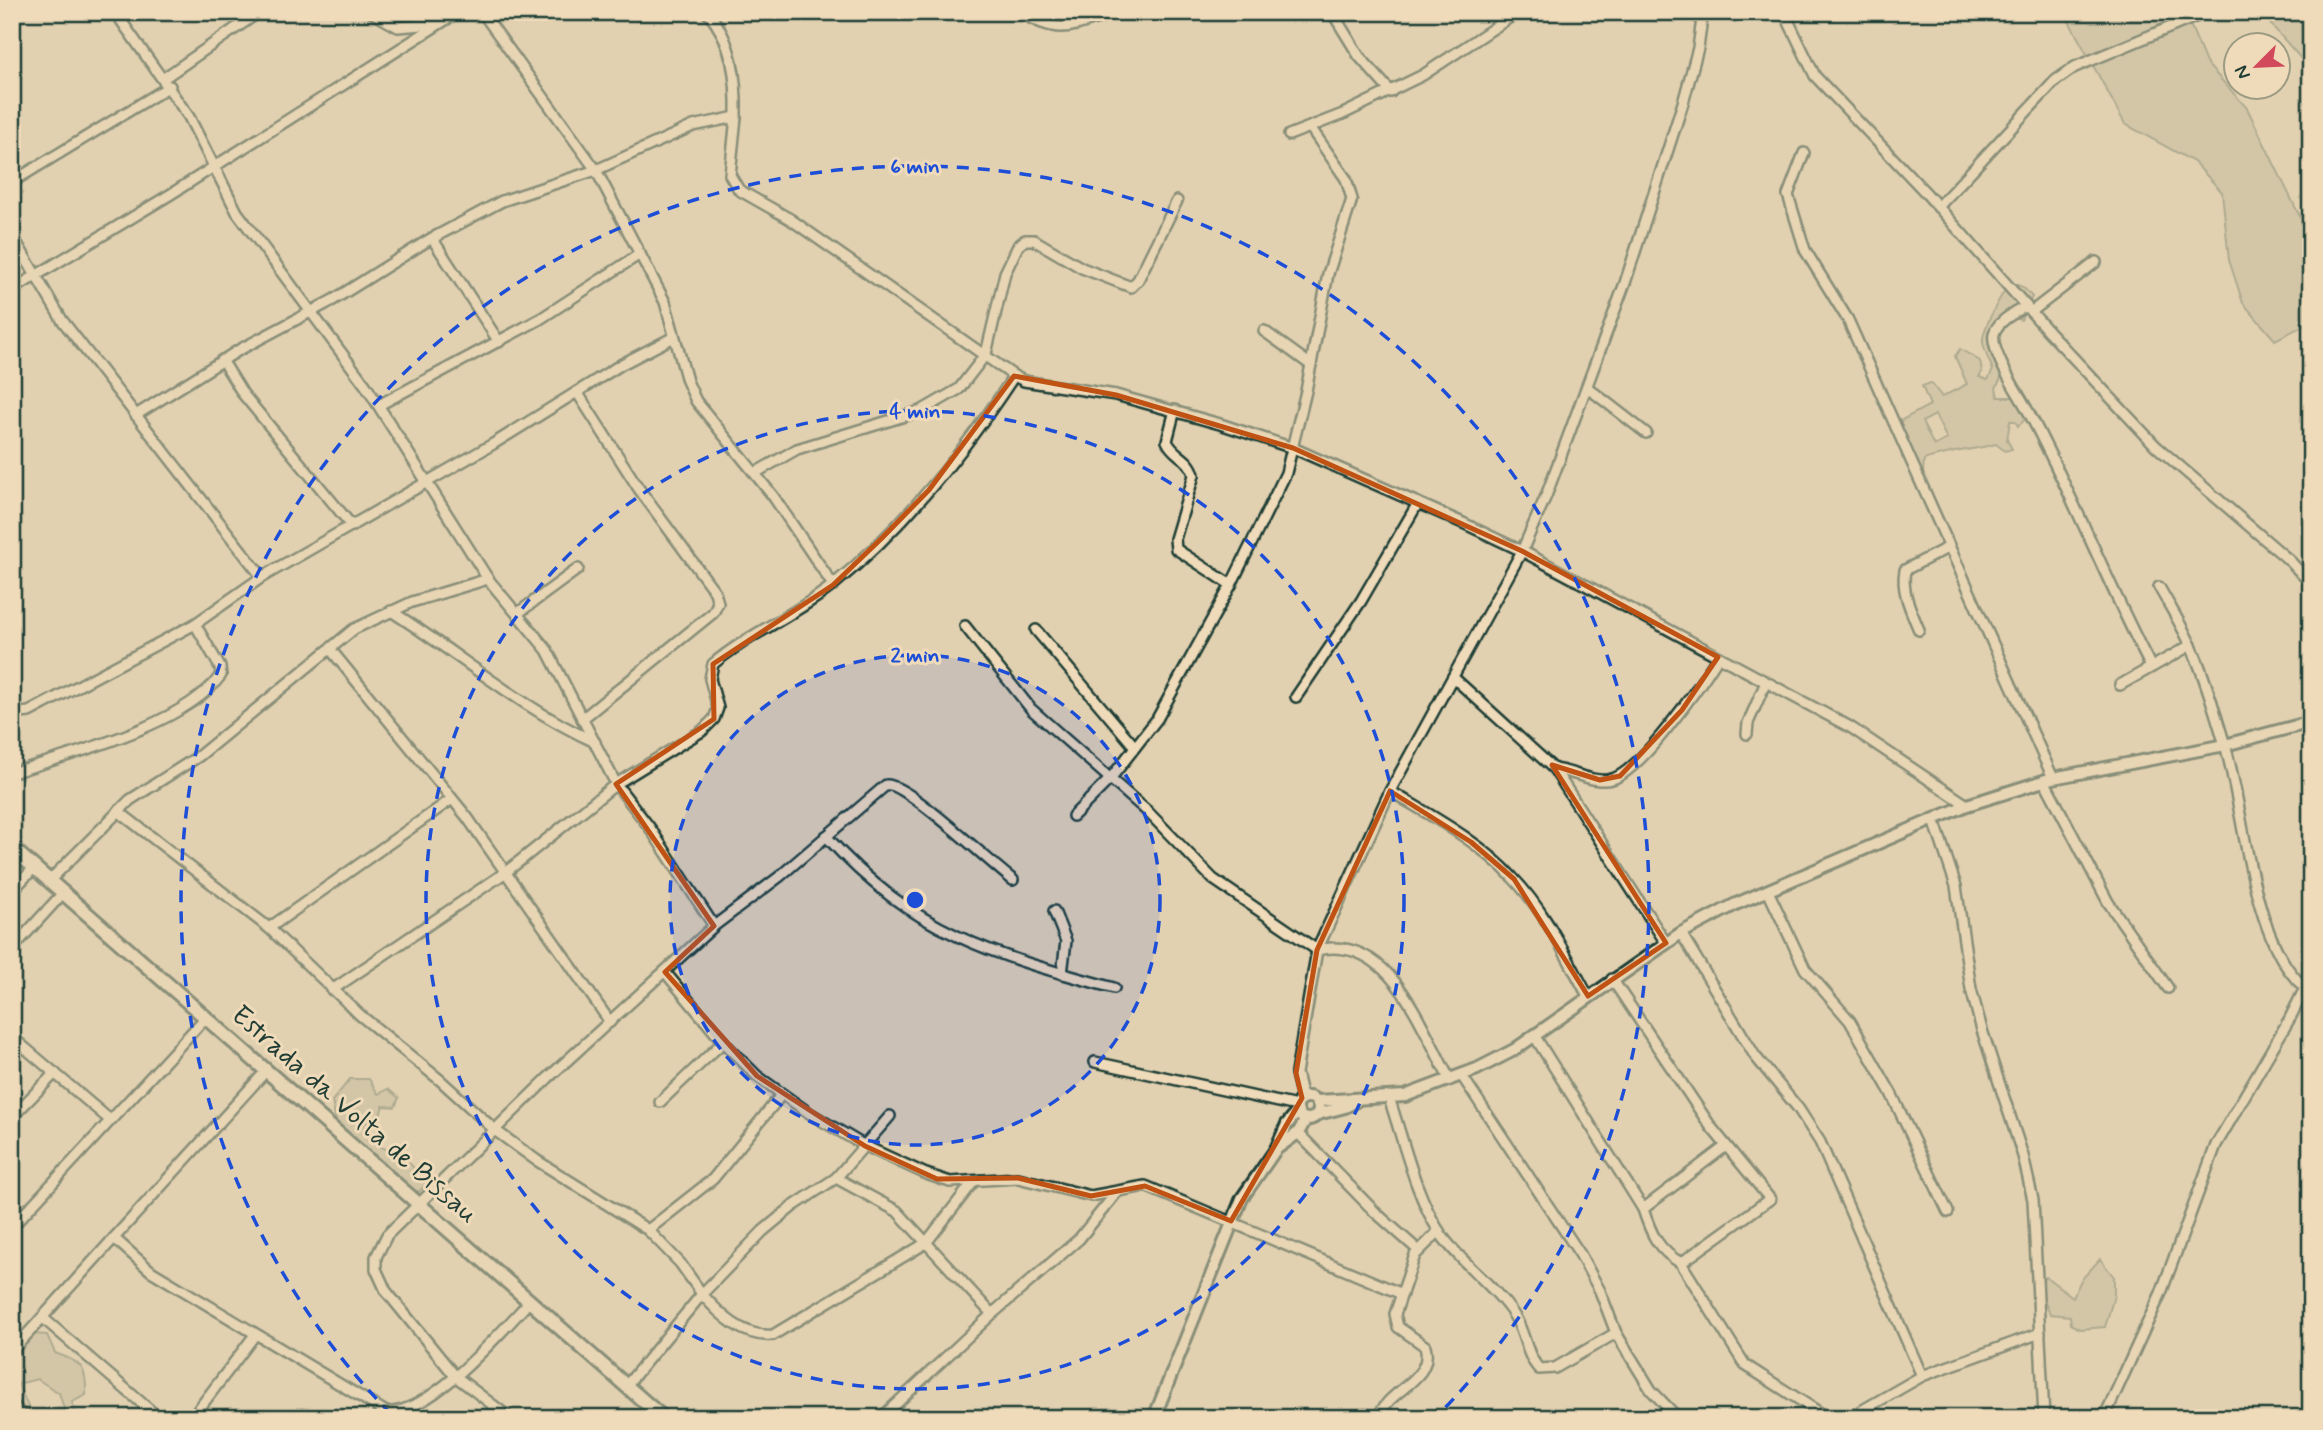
<svg xmlns="http://www.w3.org/2000/svg" width="2323" height="1430" font-family="Mynerve,sans-serif">
<style>
.green{fill:#c2b89c;stroke:#707a68;stroke-width:2;fill-rule:evenodd}
.lines{fill:none;stroke-linecap:round;stroke-linejoin:round}
.minor-casing{stroke:#1f3d34;stroke-width:14}
.tertiary-casing{stroke:#1f3d34;stroke-width:16}
.secondary-casing{stroke:#1f3d34;stroke-width:18}
.minor{stroke:#efdab9;stroke-width:9}
.tertiary{stroke:#efdab9;stroke-width:10}
.secondary{stroke:#efdab9;stroke-width:12}
.marked{fill:none;stroke:#c05314;stroke-width:5;stroke-linejoin:round}
.ring{fill:none;stroke:#1d4ed8;stroke-width:3.5;stroke-dasharray:12 9}
.labels{text-anchor:middle;dominant-baseline:central;stroke-width:6;stroke-linejoin:round;paint-order:stroke}
.street-label{font-size:28px;fill:#1f3d34;stroke:#efdab9}
.centre{fill:#1d4ed8;stroke:#efdab9;stroke-width:3.5}
.ring-label{font-size:21px;text-anchor:middle;font-weight:bold;fill:#1d4ed8;stroke:#efdab9;stroke-width:6;stroke-linejoin:round;paint-order:stroke}
</style>
<rect width="100%" height="100%" fill="#e2d1b1"/>
<filter id="ink" filterUnits="userSpaceOnUse"><feTurbulence type="fractalNoise" baseFrequency=".0143" numOctaves="2"/><feDisplacementMap in="SourceGraphic" scale="14" xChannelSelector="R" yChannelSelector="G"/><feConvolveMatrix kernelMatrix="1 2 1 2 8 2 1 2 1" color-interpolation-filters="sRGB"/></filter>
<g filter="url(#ink)">
<g class="green">
<polygon points="2064,12 2185,12 2206,63 2247,108 2304,225 2311,279 2311,322 2275,340 2243,303 2229,260 2222,192 2194,162 2125,124"/>
<polygon points="2260,12 2293,12 2311,31 2311,70"/>
<path d="M2012 283 2023 287 2032 297 2021 320 2008 316 1999 324 1997 346C2010 363 2005 370 1996 388L1998 397H2022L2032 407 2030 415 2018 426 2015 421H2010L2007 440 2012 449 2005 451 1996 444C1973 450 1944 452 1924 460L1923 473 1902 458 1898 422 1930 405 1922 386 1931 383 1942 397 1967 384 1955 356 1960 349 1980 361 1982 372 1979 377 1988 380 1993 370C1990 362 1984 351 1983 343 1981 331 2003 289 2012 283ZM1935 415 1947 439 1934 446 1922 422Z"/>
<path d="M350 1079H369L378 1094 388 1089 399 1098 395 1107 383 1106 380 1115 363 1125C372 1143 380 1151 400 1151 408 1164 419 1171 426 1184L420 1191H409L346 1136 336 1123 332 1101Z"/>
<polygon points="2100,1259 2114,1277 2114,1296 2105,1327 2080,1329 2071,1324 2070,1316 2050,1314 2041,1293 2041,1281 2046,1277 2073,1297 2081,1280"/>
<path d="M33 1334 47 1335 55 1353C81 1363 87 1365 86 1395L72 1402 75 1412 82 1418H67L59 1393 37 1379 18 1384 33 1418H12V1342L18 1349Z"/>
</g>
<g class="lines">
<defs>
<g id="minor">
<polyline points="115,12 189,117 237,212 366,386 488,579 547,650 616,784 650,828 714,926"/>
<polyline points="371,12 398,27 435,24"/>
<polyline points="482,12 596,170 665,302 687,381 696,401 773,496 833,585"/>
<path d="M707 12C733 40 737 80 736 117"/>
<path d="M1020 12C1062 38 1073 25 1117 12"/>
<polyline points="1332,12 1359,56 1391,92"/>
<polyline points="1784,12 1815,76 1925,192 2049,332 2156,446 2290,561 2311,584"/>
<polyline points="164,78 259,12"/>
<polyline points="1289,135 1343,114 1423,75 1518,12"/>
<polyline points="1804,153 1788,195 1805,250 1848,320 2053,778"/>
<polyline points="12,182 170,86"/>
<polyline points="1938,207 2055,81 2075,67 2207,12"/>
<polyline points="12,235 62,320 262,577 195,624 29,712 12,714"/>
<polyline points="432,238 499,342"/>
<polyline points="12,290 171,194 458,12"/>
<path d="M2026 306C2015 313 1997 321 1994 334 1990 352 2019 394 2028 411 2073 495 2107 583 2151 667"/>
<polyline points="2031,312 2096,262"/>
<polyline points="1264,331 1311,365"/>
<polyline points="222,360 243,394 352,526"/>
<polyline points="1588,388 1646,433"/>
<polyline points="577,392 639,489 715,592 718,603 713,613 582,719"/>
<polyline points="379,405 540,319 640,254"/>
<path d="M1175 410 1167 441C1173 456 1190 457 1194 475L1175 539 1176 549 1231 585"/>
<polyline points="136,415 239,350 333,300 427,241 502,201 596,170 693,126 736,117 730,175 739,190 790,219 1014,376 1024,381 1116,395 1220,424 1293,448 1463,523 1522,551 1850,727 1967,805"/>
<polyline points="755,473 797,449 921,411 959,389 986,354 1005,273 1018,246 1025,240 1034,240 1082,268 1131,287 1138,280 1177,201"/>
<polyline points="262,577 493,444 622,364 674,337"/>
<path d="M2159 587C2170 607 2183 627 2192 648 2206 679 2215 713 2225 745 2245 811 2251 953 2311 992"/>
<path d="M391 611C459 654 522 709 595 742"/>
<polyline points="518,613 578,569"/>
<path d="M965 626 1031 709 1148 812 1213 879 1317 950C1391 933 1421 1028 1450 1080"/>
<polyline points="1036,630 1135,747"/>
<path d="M1919 630C1911 610 1901 592 1905 570L1949 547"/>
<polyline points="331,650 467,817 610,1022"/>
<polyline points="1454,678 1554,769 1666,943"/>
<polyline points="2120,685 2191,645"/>
<polyline points="1296,697 1361,601 1418,503"/>
<polyline points="1747,734 1748,723 1766,682"/>
<path d="M1554 769C1572 771 1595 784 1612 779 1641 771 1701 684 1718 657"/>
<path d="M12 773C70 754 185 725 221 675L220 667 195 624"/>
<polyline points="2044,780 2108,902 2168,988"/>
<path d="M1390 791C1433 817 1479 841 1513 878 1545 911 1566 956 1588 996"/>
<polyline points="452,799 269,928 360,1015 440,1080 496,1131 536,1160 648,1230 680,1263 702,1294 763,1231 792,1207 836,1178 890,1116"/>
<polyline points="118,811 269,928"/>
<polyline points="1073,816 1111,778 1157,719 1231,585 1286,473 1306,391 1328,274 1352,199 1346,179 1310,127"/>
<polyline points="1934,820 1956,886 1971,989 1982,1030 2023,1156 2033,1200 2044,1418"/>
<path d="M826 836C913 933 993 955 1114 988"/>
<polyline points="49,881 130,800 199,756 354,629 412,602 488,579"/>
<polyline points="12,891 34,868"/>
<polyline points="1768,891 1805,969 1850,1021 1891,1093 1948,1212"/>
<polyline points="1054,911 1066,941 1062,974"/>
<polyline points="1681,933 1755,1056 1798,1108 1820,1142 1922,1376"/>
<polyline points="12,949 63,893"/>
<polyline points="665,972 723,1042 757,1076 809,1113 865,1146 926,1174 950,1182 1018,1178 1091,1196 1145,1186 1402,1294"/>
<polyline points="1612,979 1711,1127 1770,1199 1681,1263 1745,1365 1828,1418"/>
<path d="M332 990 506 872 616 784 702 731 714 719 718 708 710 679 713 664C750 633 796 615 833 585 904 527 964 452 1014 376"/>
<polyline points="1534,1035 1643,1209 1726,1146"/>
<polyline points="12,1037 110,1120"/>
<polyline points="1095,1062 1297,1106"/>
<path d="M266 1071 114 1238 151 1271 386 1412C429 1416 500 1333 529 1302"/>
<polyline points="1462,1076 1580,1254 1600,1291 1616,1333 1651,1390 1678,1418"/>
<polyline points="1302,1098 1296,1073 1317,950 1390,791 1522,551 1546,496 1625,283 1683,103 1698,48 1703,12"/>
<path d="M1389 1098C1404 1142 1415 1194 1440 1233 1461 1264 1495 1285 1515 1317 1525 1333 1526 1355 1539 1369L1555 1368 1616 1333"/>
<polyline points="660,1102 723,1042"/>
<polyline points="12,1117 55,1073"/>
<polyline points="1298,1133 1375,1212 1418,1250"/>
<polyline points="836,1178 897,1211 992,1314"/>
<path d="M1643 1209C1651 1234 1658 1250 1681 1263"/>
<polyline points="12,1227 206,1017"/>
<polyline points="648,1230 713,1179 782,1094"/>
<polyline points="43,1318 159,1418"/>
<polyline points="12,1351 114,1238"/>
<path d="M626 1386 702 1294C720 1315 744 1338 773 1335L926 1243 974 1181"/>
<polyline points="12,1403 24,1418"/>
<polyline points="1158,1408 1168,1418"/>
<polyline points="192,1418 254,1336"/>
<path d="M510 1418 455 1376 386 1291 376 1269V1257L387 1235 548 1078 714 926 779 877 886 785C905 781 991 864 1013 880"/>
<polyline points="881,1418 992,1314 1079,1239 1117,1192"/>
<path d="M1379 1418C1385 1390 1435 1381 1425 1346L1398 1327 1395 1314 1415 1255 1439 1231"/>
<polyline points="1849,1418 1922,1376 2040,1333"/>
<polyline points="2104,1418 2161,1293 2216,1145 2290,1018 2311,976"/>
</g>
<g id="tertiary">
<circle cx="1308" cy="1108" r="11"/>
<polyline points="1317,1101 1405,1096 1477,1069 1514,1050 1681,933 1736,904 1967,805 2053,778 2225,745 2311,722"/>
<polyline points="1318,1114 1345,1107 1356,1101"/>
<polyline points="1276,1149 1287,1124 1297,1112"/>
<polyline points="1154,1418 1242,1198 1276,1149 1298,1133 1306,1119"/>
</g>
<polyline id="secondary" points="12,848 663,1418"/>
</defs>
<use href="#minor" class="minor-casing"/>
<use href="#tertiary" class="tertiary-casing"/>
<use href="#secondary" class="secondary-casing"/>
<use href="#minor" class="minor"/>
<use href="#tertiary" class="tertiary"/>
<use href="#secondary" class="secondary"/>
</g>
</g>
<path d="M0 0H2323V1430H0ZM1014 376 1116 395 1293 448 1522 551 1718 657 1682 710 1620 776 1600 780 1552 765 1666 943 1588 996 1514 879 1471 842 1390 791 1317 950 1296 1073 1302 1098 1231 1221 1145 1186 1091 1196 1018 1178 937 1179 865 1146 757 1076 665 972 714 926 616 784 714 719 713 664 833 585 881 539 929 490Z" fill="#e2d1b1" fill-opacity=".55" fill-rule="evenodd"/>
<path class="marked" d="M1014 376 1116 395 1293 448 1522 551 1718 657 1682 710 1620 776 1600 780 1552 765 1666 943 1588 996 1514 879 1471 842 1390 791 1317 950 1296 1073 1302 1098 1231 1221 1145 1186 1091 1196 1018 1178 937 1179 865 1146 757 1076 665 972 714 926 616 784 714 719 713 664 833 585 881 539 929 490Z"/>
<circle cx="915" cy="900" r="245" fill="#1d4ed8" fill-opacity=".12"/>
<g class="ring">
<circle cx="915" cy="900" r="245"/>
<circle cx="915" cy="900" r="489"/>
<path d="M391 1414A734 734 0 1 1 1439 1414"/>
</g>
<g class="labels">
<g class="street-label">
<text transform="translate(354 1115) rotate(41)">Estrada da Volta de Bissau</text>
</g>
</g>
<circle cx="915" cy="900" r="10" class="centre"/>
<g class="ring-label">
<text x="915" y="173">6 min</text>
<text x="915" y="418">4 min</text>
<text x="915" y="662">2 min</text>
</g>
<rect width="2323" height="1430" fill="none" stroke="#efdab9" stroke-width="42"/>
<rect x="21" y="21" width="2281" height="1388" fill="none" stroke="#1f3d34" stroke-width="2.5" filter="url(#ink)"/>
<g transform="translate(2257 66) rotate(246)"><circle r="33" fill="#efdab9" stroke="#9c9b84" stroke-width="2"/>
<path d="M0-5L12 26L0 18L-12 26Z" fill="#d1495b"/>
<text y="-10" font-size="19" font-weight="bold" text-anchor="middle" fill="#1f3d34">N</text>
</g>
</svg>
